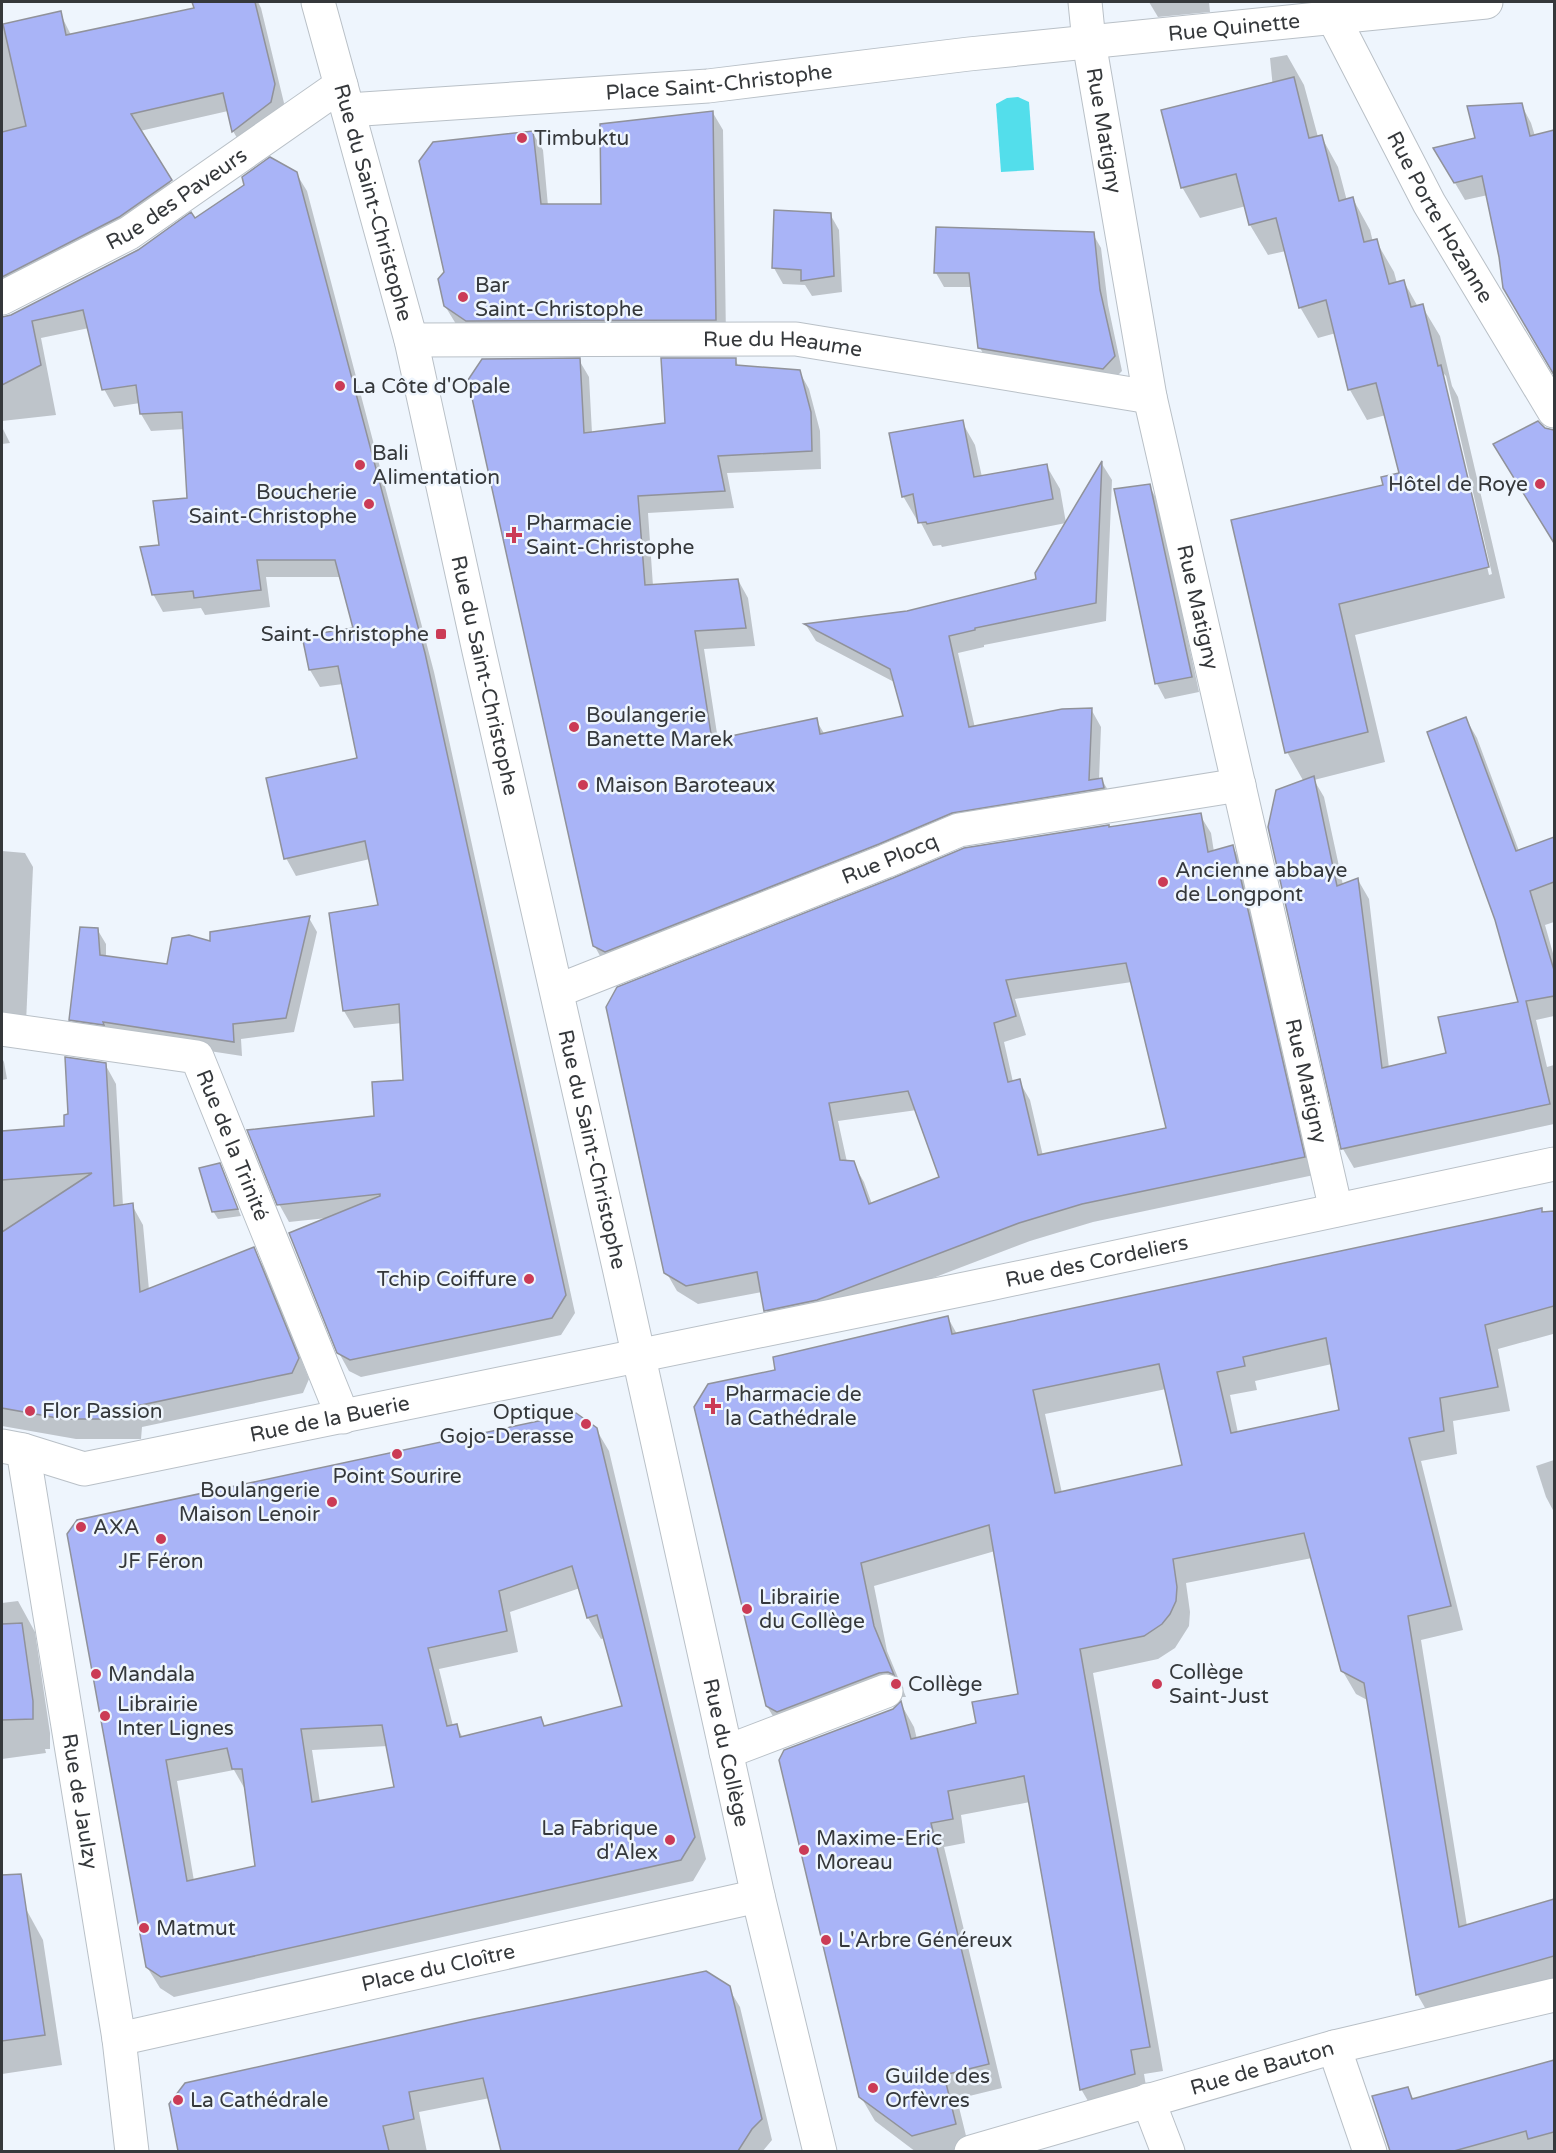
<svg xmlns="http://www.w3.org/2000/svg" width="1556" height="2153" font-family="'Varela Round',sans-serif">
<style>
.water{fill:#53deeb}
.shadow{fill:#0003;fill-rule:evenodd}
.building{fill:#a9b4f7;stroke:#90929a;stroke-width:1.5;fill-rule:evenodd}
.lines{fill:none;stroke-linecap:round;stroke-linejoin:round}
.minor-casing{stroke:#b9c0c7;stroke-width:35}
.major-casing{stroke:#b9c0c7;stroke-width:35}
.minor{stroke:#fff;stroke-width:33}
.major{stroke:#fff;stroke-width:33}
.poi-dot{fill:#cb3b56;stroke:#eef5fd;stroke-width:2}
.labels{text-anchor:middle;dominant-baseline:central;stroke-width:5;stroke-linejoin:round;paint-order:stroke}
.street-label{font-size:21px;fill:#35383b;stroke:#eef5fd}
.poi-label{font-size:21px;fill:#35383b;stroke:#eef5fd;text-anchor:start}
</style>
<rect width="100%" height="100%" fill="#eef5fd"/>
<polygon class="water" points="1018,97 1029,102 1034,170 1001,172 996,104 1007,98"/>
<g class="shadow">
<polygon points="202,2 258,2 261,8 284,103 280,120 243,148 233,131 228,111 140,131 180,199 2,300 2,26 60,13 71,35 196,9 194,3"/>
<polygon points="1149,2 1209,2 1210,12 1158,17"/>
<path d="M1287 55 1304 85 1318 137 1321 136 1338 167 1347 201 1353 199 1370 230 1373 242 1376 241 1394 272 1397 283 1404 282 1418 307 1422 306 1440 336 1452 386 1458 397 1505 598 1355 635 1385 762 1314 780 1324 797 1343 885 1358 880 1369 899 1389 1068 1448 1055 1520 1003 1466 719 1477 738 1519 851 1554 839V922L1545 925 1554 957V1016L1536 1020 1547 1067 1554 1065V1124L1354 1168 1343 1149 1304 782 1287 752 1233 521 1384 486 1400 474 1386 415 1367 420 1350 390 1336 333 1318 338 1300 307 1286 251 1268 255 1250 225 1246 206 1200 218 1182 187 1277 129 1270 58ZM1442 372 1446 376 1492 574 1489 575Z"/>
<polygon points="1521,104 1531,123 1535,136 1554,131 1554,372 1488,195 1465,200 1435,149 1476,139"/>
<polygon points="713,113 723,130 726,338 456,324 445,306 445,272 532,132 543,150 548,206 602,206"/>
<polygon points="296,173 307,191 434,672 575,1313 561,1335 361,1377 349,1371 339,1353 327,1218 289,1222 279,1204 375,1118 404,1082 402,1023 354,1028 344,1011 380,906 370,859 296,876 286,858 358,759 343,684 320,687 310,670 355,629 341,577 266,577 270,607 205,615 201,608 163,612 153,594 161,546 189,500 185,429 151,431 141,414 140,403 114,407 104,389 89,328 41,338 56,415 2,421 2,318 11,316 194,220"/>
<polygon points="830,214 839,230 842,292 812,296 805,285 783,284 774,268"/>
<polygon points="1093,234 1101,248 1108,305 1122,371 1111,382 988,362 980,348 973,287 944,287 936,273"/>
<polygon points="735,359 739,367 799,371 809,389 820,431 821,469 727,473 734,508 648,513 653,586 738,580 748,598 755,646 704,649 718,740 816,720 825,735 905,717 896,683 816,641 806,625 907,612 1038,580 1037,573 1102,464 1112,480 1106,621 984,645 984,647 958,653 975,728 1091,709 1101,727 1099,780 1102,780 1112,797 962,830 604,963 594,945 579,360 589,377 592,433 666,425"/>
<polygon points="962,422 975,445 982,477 1046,465 1060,489 1066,523 942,547 941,545 933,546 919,519 917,520 903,496"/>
<polygon points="1536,424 1554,453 1554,542 1509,468"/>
<polygon points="2,427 10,443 2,444"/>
<polygon points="1149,486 1158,501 1199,692 1165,699 1157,684 1116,491"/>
<path d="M1200 815 1211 833 1214 852 1233 847 1243 866 1314 1175 1093 1222 1030 1241 828 1318 776 1329 766 1310 762 1292 698 1304 677 1291 666 1272 607 1007 1110 829ZM1132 982 1167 1129 1043 1156 1030 1100 1019 1081 1013 1082 1004 1042 1026 1035 1015 999ZM917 1110 941 1178 872 1204 864 1182 853 1163 847 1162 838 1121Z"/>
<polygon points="2,851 25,853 33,867 26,1023 2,1019"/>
<polygon points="309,918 317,932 294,1032 241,1039 242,1056 111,1036 79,1034 71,1019 97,929 106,944 106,957 169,966 212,943"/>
<polygon points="2,1058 4,1062 7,1079 2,1080"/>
<polygon points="105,1064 116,1084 123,1206 132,1205 143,1225 149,1290 253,1249 265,1269 309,1379 303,1393 142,1427 141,1439 76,1439 2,1426 2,1133 66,1127 70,1116"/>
<polygon points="223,1172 241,1216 218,1219 213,1211"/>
<path d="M1541 1209 1543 1214 1554 1212V1343L1553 1334 1498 1349 1510 1411 1453 1421 1457 1454 1421 1461 1463 1630 1421 1640 1467 1926 1554 1901V1983L1431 2018 1417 1994 1369 1701 1356 1694 1342 1670 1312 1558 1186 1583 1190 1612 1189 1626 1175 1648 1158 1659 1093 1673 1163 2071 1144 2074 1148 2098 1095 2113 1081 2089 1030 1802 961 1815 965 1843 944 1847 1002 2088 957 2099 969 2148 956 2152H916L875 2121 861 2097 893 1710 901 1704 914 1727 917 1739 978 1724 1020 1696 995 1551 874 1586 887 1651 906 1697H893L781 1730 767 1706 777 1371 948 1318 957 1334ZM1332 1364 1341 1411 1238 1433 1230 1395 1257 1390 1255 1381ZM1166 1389 1183 1467 1062 1493 1045 1414Z"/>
<path d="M596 1429 609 1451 706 1859 693 1881 174 1997 160 1988 147 1967 69 1535ZM580 1588 588 1618 601 1639 605 1638 624 1707 545 1727 541 1719 463 1738 456 1725 453 1726 439 1669 518 1652 510 1612ZM388 1746 395 1789 320 1802 312 1750ZM234 1770 246 1791 257 1867 194 1881 177 1781Z"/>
<polygon points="1554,1460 1554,1512 1546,1497 1536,1466"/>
<polygon points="18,1601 35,1632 50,1733 50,1749 45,1749 46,1753 2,1759 2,1603"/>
<polygon points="9,1878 43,1940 62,2065 2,2074 2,1879"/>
<polygon points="728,1987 740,2007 772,2140 762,2152 503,2152 490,2098 419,2112 427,2152 179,2152 171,2104"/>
<polygon points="1554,2061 1554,2152 1392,2152 1374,2098 1408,2089 1414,2100"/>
</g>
<g class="building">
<polygon points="192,2 255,2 275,84 271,102 232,132 223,93 131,114 172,180 119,217 2,277 2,132 26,126 3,24 61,11 66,35 194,8"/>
<polygon points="1294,77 1309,138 1322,135 1339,201 1353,197 1364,242 1377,239 1389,284 1404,280 1411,307 1423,304 1438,366 1441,365 1489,567 1339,604 1368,732 1285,753 1231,520 1383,485 1381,477 1399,473 1376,383 1348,390 1326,300 1299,308 1276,218 1249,225 1236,174 1181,188 1161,110"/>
<polygon points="1522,103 1530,136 1554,130 1554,375 1503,288 1499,257 1482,176 1454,183 1433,148 1475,138 1467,106"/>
<polygon points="713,111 716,320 466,321 444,306 438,279 444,272 419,161 433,142 533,131 541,204 601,204 600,124"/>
<polygon points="270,157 297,172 425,653 566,1295 552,1318 350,1360 337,1353 289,1233 380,1196 380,1194 277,1205 247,1130 374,1116 372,1082 403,1080 399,1004 343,1011 329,913 378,905 365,841 284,859 266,778 357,758 338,666 309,670 302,636 353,628 335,560 257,560 261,590 194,598 193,591 152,595 140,547 159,545 153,501 187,498 182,412 140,414 136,385 102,390 83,310 32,321 41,365 2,385 2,317 11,315 138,250 191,212 195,218 244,185 242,177"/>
<polygon points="774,210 831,213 834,276 801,281 801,270 772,268"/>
<polygon points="936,227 1094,232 1100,290 1115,356 1103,369 978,348 969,273 934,273"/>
<polygon points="580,358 584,433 665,423 661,358 736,358 736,365 800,370 811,412 812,451 718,456 725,491 638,496 645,585 738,579 746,628 695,631 712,740 817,718 820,734 903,716 890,669 804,624 907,611 1036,579 1035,573 1102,461 1096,603 975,628 975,630 949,636 969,727 1062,709 1092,708 1089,780 1102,778 1104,788 952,813 879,844 605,952 593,946 468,380 482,359"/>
<polygon points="963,420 974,477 1047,464 1053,499 927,524 926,522 918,523 913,494 902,497 889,433"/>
<polygon points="1538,421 1545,428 1554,430 1554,543 1493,444"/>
<polygon points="1150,484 1192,677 1155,684 1114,489"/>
<polygon points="1466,717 1516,851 1554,837 1554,882 1530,891 1554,970 1554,996 1526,1001 1550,1104 1341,1149 1268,827 1276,790 1314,776 1337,886 1358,878 1382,1068 1446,1053 1438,1017 1518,1002 1495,920 1427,732"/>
<path d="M1201 813 1208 852 1233 845 1305 1157 1082 1204 1019 1223 817 1300 764 1311 757 1272 686 1286 664 1273 606 1007 617 987 893 878 964 848 1109 825V827ZM1126 963 1166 1128 1038 1155 1020 1079 1008 1082 994 1023 1016 1016 1006 980ZM908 1091 939 1177 869 1204 854 1161 840 1160 829 1103Z"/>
<polygon points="310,916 286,1018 233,1024 234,1042 103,1022 104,1025 69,1020 80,927 98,928 100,955 167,964 172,938 189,935 210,941 210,932"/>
<polygon points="65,1057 106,1063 114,1206 133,1203 140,1292 254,1247 299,1358 292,1373 132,1407 130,1419 63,1419 2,1408 2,1232 92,1173 2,1180 2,1131 64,1126 64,1115 68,1114"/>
<polygon points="220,1163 238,1209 212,1212 199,1168"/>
<path d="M1542 1208V1212L1554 1211V1306L1485 1325 1498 1387 1440 1398 1444 1431 1409 1438 1451 1606 1408 1616 1459 1927 1554 1899V1956L1416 1995 1364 1683 1341 1671 1304 1533 1173 1559 1177 1587 1176 1601 1170 1614 1162 1624 1144 1636 1080 1649 1150 2047 1131 2050 1135 2074 1080 2090 1024 1776 948 1791 953 1819 931 1823 989 2064 944 2075 956 2124 912 2136 859 2097 779 1760 784 1750 893 1709 901 1701 911 1739 976 1723 972 1702 1018 1694 989 1525 861 1563 874 1626 894 1675 888 1672 879 1673 777 1712 766 1706 694 1407 708 1384 775 1370 773 1357 948 1316 952 1334ZM1326 1338 1339 1410 1231 1433 1217 1372 1245 1366 1243 1357ZM1159 1364 1182 1465 1055 1493 1033 1390Z"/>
<path d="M576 1413 597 1428 681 1779 695 1837 681 1860 161 1977 146 1967 67 1534 77 1520ZM572 1566 587 1618 597 1615 622 1706 544 1726 541 1717 460 1737 457 1724 447 1726 428 1648 507 1631 499 1591ZM382 1725 394 1787 312 1802 301 1729ZM227 1748 232 1769H242L255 1866 187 1881 166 1760Z"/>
<polygon points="22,1623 33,1701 33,1719 2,1720 2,1624"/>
<polygon points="21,1874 45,2035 2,2041 2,1875"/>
<polygon points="706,1971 730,1986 762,2119 752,2129 738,2151 501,2151 483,2078 409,2092 414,2119 383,2126 389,2151 178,2151 169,2104 185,2083 469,2020"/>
<polygon points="1554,2060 1554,2132 1528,2139 1526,2131 1454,2151 1390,2151 1372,2096 1408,2087 1412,2099"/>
</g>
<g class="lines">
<defs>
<g id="minor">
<path id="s1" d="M1085 2 1089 42 1150 397 1336 1210"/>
<path id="s2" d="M1331 2 1333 17 1429 203 1554 411"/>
<path id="s3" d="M348 110 708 86 969 54 1486 2"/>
<path id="s4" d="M2 298 129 233 341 85"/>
<path id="s5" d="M411 340 796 339 1150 397"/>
<path id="s6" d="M557 991 886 861 959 830 1239 785"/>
<path id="s7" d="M2 1029 197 1057 343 1417"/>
<path id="s8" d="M2 1446 23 1450 84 1469 989 1284 1554 1164"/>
<path id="s9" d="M23 1450 119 2039 132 2152"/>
<polyline points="726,1752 886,1691"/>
<path id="s10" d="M119 2039 758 1896"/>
<polyline points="1334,2047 1370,2152"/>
<polyline points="1148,2100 1168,2152"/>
<path id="s11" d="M971 2152 1334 2047 1554 1995"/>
</g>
<g id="major">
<path id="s12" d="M318 2 411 340 479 651 619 1267 758 1896 820 2152"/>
</g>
</defs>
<use href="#minor" class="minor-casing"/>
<use href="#major" class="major-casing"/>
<use href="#minor" class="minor"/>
<use href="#major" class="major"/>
</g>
<g class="poi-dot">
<circle cx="522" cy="138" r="6"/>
<circle cx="463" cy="297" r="6"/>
<circle cx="340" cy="386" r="6"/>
<circle cx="360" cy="465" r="6"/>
<circle cx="1540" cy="484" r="6"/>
<circle cx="369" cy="504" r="6"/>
<path d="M511 526h6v6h6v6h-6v6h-6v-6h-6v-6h6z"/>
<rect x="435" y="628" width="12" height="12" rx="3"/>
<circle cx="574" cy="727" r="6"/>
<circle cx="583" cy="785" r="6"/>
<circle cx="1163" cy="882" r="6"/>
<circle cx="529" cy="1279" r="6"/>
<path d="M710 1397h6v6h6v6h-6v6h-6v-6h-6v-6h6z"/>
<circle cx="30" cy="1411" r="6"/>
<circle cx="586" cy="1424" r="6"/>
<circle cx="397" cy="1454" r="6"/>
<circle cx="332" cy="1502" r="6"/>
<circle cx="81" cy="1527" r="6"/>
<circle cx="161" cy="1539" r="6"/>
<circle cx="747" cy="1609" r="6"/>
<circle cx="96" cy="1674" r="6"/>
<circle cx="896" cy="1684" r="6"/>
<circle cx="1157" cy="1684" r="6"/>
<circle cx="105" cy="1716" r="6"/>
<circle cx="670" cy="1840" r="6"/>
<circle cx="804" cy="1850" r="6"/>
<circle cx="144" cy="1928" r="6"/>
<circle cx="826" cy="1940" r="6"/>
<circle cx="873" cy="2088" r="6"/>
<circle cx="178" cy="2100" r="6"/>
</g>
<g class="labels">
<g class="street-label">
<text stroke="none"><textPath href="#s3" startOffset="890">Rue Quinette</textPath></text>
<text stroke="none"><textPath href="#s3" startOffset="372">Place Saint-Christophe</textPath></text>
<text stroke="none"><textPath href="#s1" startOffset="130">Rue Matigny</textPath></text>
<text stroke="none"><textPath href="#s4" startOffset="201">Rue des Paveurs</textPath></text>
<text stroke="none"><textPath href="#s12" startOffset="208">Rue du Saint-Christophe</textPath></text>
<text stroke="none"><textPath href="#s2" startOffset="242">Rue Porte Hozanne</textPath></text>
<text stroke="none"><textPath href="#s5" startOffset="372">Rue du Heaume</textPath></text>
<text stroke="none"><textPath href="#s1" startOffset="616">Rue Matigny</textPath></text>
<text stroke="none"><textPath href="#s12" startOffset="694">Rue du Saint-Christophe</textPath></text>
<text stroke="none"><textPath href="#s6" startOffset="358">Rue Plocq</textPath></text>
<text stroke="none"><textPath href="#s1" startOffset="1102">Rue Matigny</textPath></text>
<text stroke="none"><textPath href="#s7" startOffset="292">Rue de la Trinité</textPath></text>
<text stroke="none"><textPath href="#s12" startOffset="1180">Rue du Saint-Christophe</textPath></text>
<text stroke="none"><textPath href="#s8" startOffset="1119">Rue des Cordeliers</textPath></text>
<text stroke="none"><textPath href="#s8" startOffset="336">Rue de la Buerie</textPath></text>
<text stroke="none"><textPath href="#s12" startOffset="1798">Rue du Collège</textPath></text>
<text stroke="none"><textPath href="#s9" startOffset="356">Rue de Jaulzy</textPath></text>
<text stroke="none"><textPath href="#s10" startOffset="327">Place du Cloître</textPath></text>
<text stroke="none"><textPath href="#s11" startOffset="303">Rue de Bauton</textPath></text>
</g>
<g class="poi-label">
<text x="534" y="138">Timbuktu</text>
<text x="475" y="285">Bar<tspan x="475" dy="24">Saint-Christophe</tspan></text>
<text x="352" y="386">La Côte d'Opale</text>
<text x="372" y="453">Bali<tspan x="372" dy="24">Alimentation</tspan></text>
<text x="1528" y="484" text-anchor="end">Hôtel de Roye</text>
<text x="357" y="492" text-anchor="end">Boucherie<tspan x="357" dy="24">Saint-Christophe</tspan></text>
<text x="526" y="523">Pharmacie<tspan x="526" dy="24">Saint-Christophe</tspan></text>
<text x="429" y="634" text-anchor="end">Saint-Christophe</text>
<text x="586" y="715">Boulangerie<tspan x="586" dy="24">Banette Marek</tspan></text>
<text x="595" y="785">Maison Baroteaux</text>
<text x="1175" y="870">Ancienne abbaye<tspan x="1175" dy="24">de Longpont</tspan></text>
<text x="517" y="1279" text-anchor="end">Tchip Coiffure</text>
<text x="725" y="1394">Pharmacie de<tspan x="725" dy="24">la Cathédrale</tspan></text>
<text x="42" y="1411">Flor Passion</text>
<text x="574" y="1412" text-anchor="end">Optique<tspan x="574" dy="24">Gojo-Derasse</tspan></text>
<text x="397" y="1476" text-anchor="middle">Point Sourire</text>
<text x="320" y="1490" text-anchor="end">Boulangerie<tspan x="320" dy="24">Maison Lenoir</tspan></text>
<text x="93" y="1527">AXA</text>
<text x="161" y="1561" text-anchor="middle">JF Féron</text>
<text x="759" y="1597">Librairie<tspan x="759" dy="24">du Collège</tspan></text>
<text x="1169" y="1672">Collège<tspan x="1169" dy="24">Saint-Just</tspan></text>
<text x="108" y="1674">Mandala</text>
<text x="908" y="1684">Collège</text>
<text x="117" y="1704">Librairie<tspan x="117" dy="24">Inter Lignes</tspan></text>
<text x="658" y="1828" text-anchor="end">La Fabrique<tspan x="658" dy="24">d'Alex</tspan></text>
<text x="816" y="1838">Maxime-Eric<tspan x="816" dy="24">Moreau</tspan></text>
<text x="156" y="1928">Matmut</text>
<text x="838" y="1940">L'Arbre Généreux</text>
<text x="885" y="2076">Guilde des<tspan x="885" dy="24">Orfèvres</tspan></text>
<text x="190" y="2100">La Cathédrale</text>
</g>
</g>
<rect width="1556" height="2153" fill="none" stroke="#35383b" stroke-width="6"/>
</svg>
